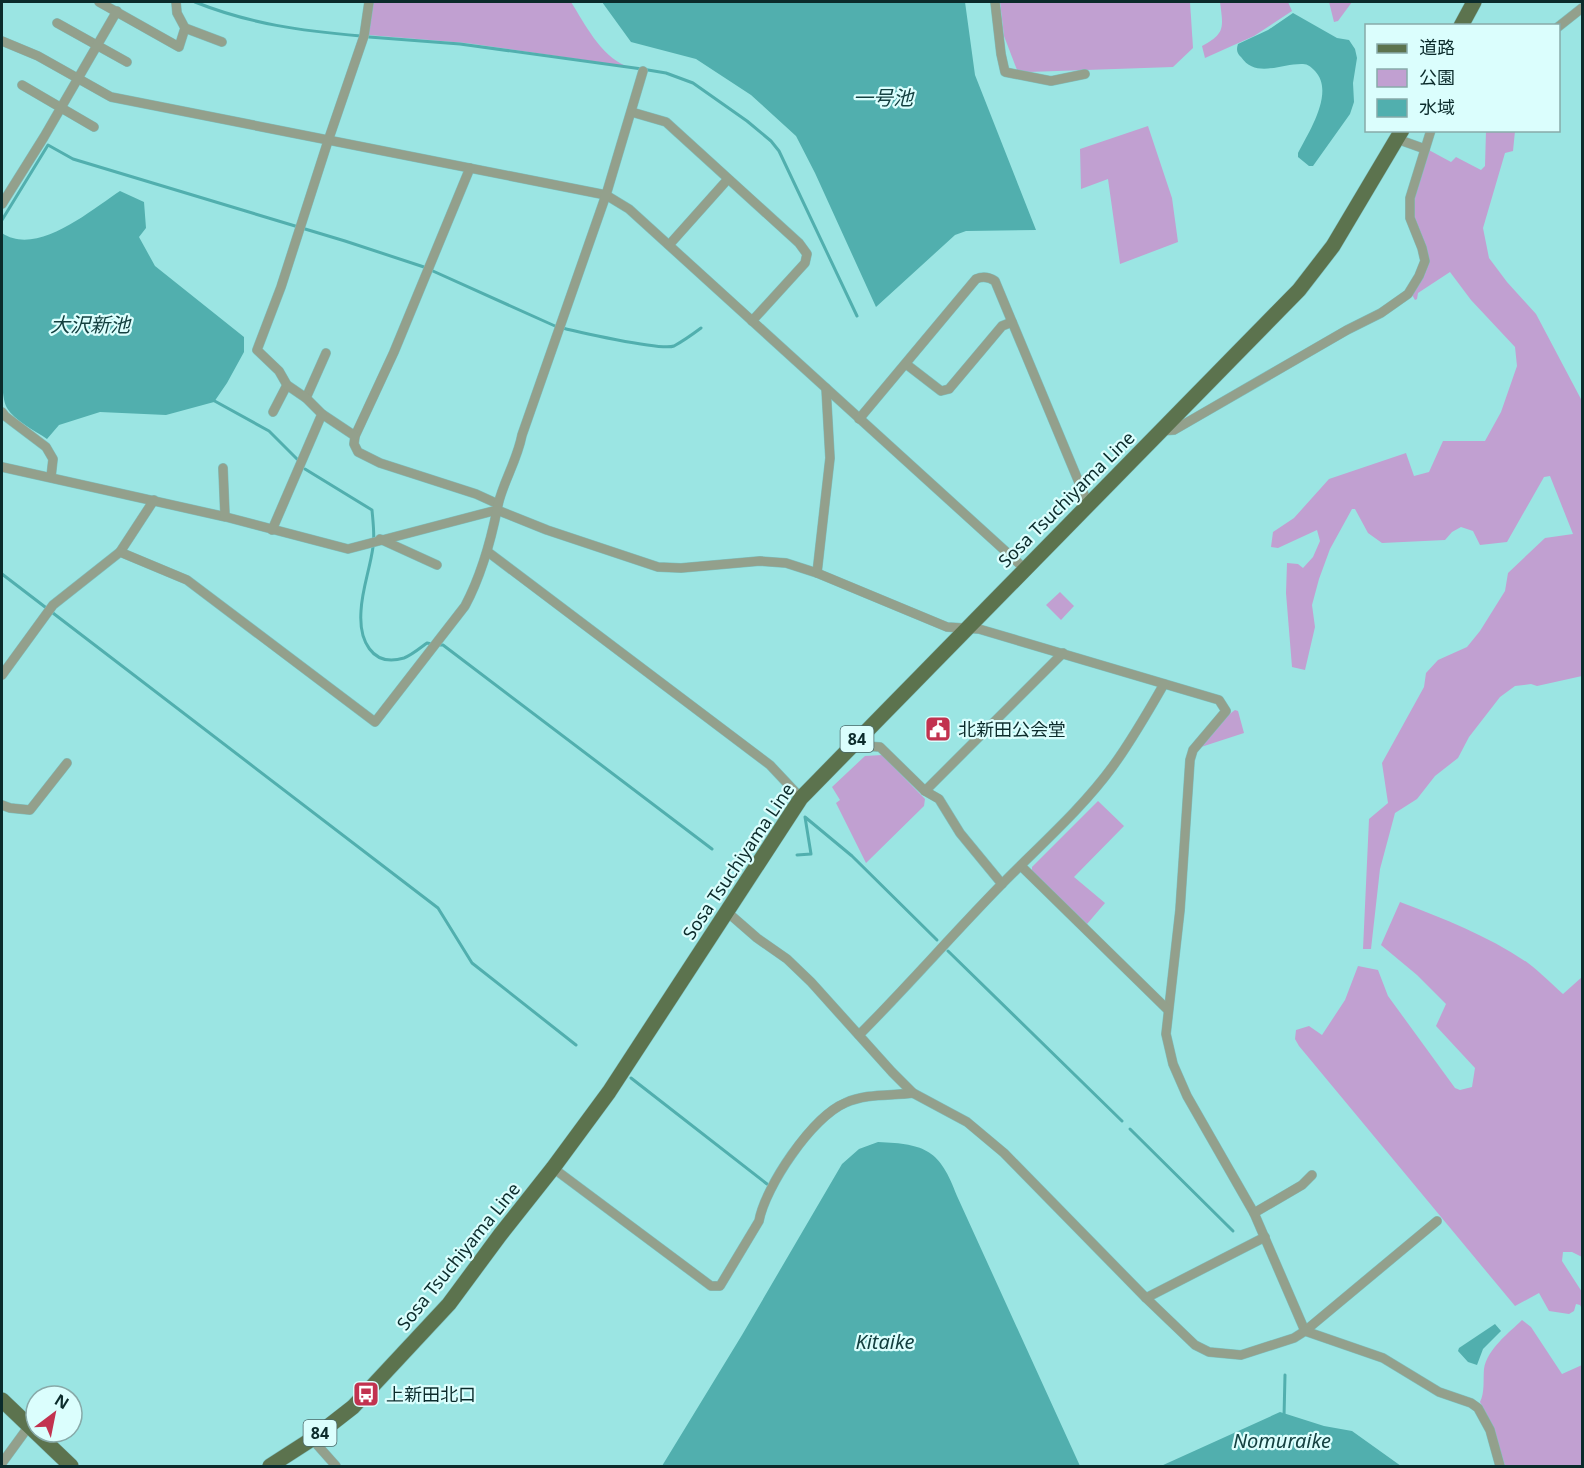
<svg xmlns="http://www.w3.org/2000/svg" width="1584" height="1468" font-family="'Noto Sans','Noto Sans JP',sans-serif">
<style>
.green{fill:#c1a0d1}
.water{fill:#51afae}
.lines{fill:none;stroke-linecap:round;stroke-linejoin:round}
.stream{stroke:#51afae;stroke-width:3}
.street-casing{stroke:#7ec0be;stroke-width:10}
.primary-casing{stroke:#7ec0be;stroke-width:16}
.street{stroke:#93a08c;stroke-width:9}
.primary{stroke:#5c734e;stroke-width:15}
.labels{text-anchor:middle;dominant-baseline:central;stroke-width:4.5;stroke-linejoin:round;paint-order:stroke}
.shield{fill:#dbfefd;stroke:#496a6a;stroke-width:1.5}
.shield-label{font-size:16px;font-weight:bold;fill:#0b2b2b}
.street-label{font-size:18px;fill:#0b2b2b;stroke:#dbfefd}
.poi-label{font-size:18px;fill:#0b2b2b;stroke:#dbfefd;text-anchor:start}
.water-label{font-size:20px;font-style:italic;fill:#144040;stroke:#dbfefd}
</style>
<rect width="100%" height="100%" fill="#9be5e3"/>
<g class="green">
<path d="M373 2H571C585 24 600 55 626 66L466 43 368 35Z"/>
<polygon points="1000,2 1190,2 1193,48 1173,67 1028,72 1017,70 1004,36"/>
<path d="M1220 2H1288L1292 11 1254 36 1205 58 1202 46C1226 33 1223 27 1220 2Z"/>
<polygon points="1329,2 1352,2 1338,21 1334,22"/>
<polygon points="1148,126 1172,198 1178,242 1120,264 1108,179 1081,189 1080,149"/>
<polygon points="1486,131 1515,131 1513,151 1505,153 1483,228 1489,258 1507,282 1536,314 1582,401 1582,676 1537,686 1531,684 1515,686 1500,697 1469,737 1458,758 1435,776 1417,799 1395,813 1380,869 1371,949 1363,949 1369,819 1388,803 1382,763 1424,687 1426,673 1438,660 1467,647 1480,631 1505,591 1508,573 1545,538 1573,534 1550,476 1544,477 1507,542 1480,545 1473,531 1461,527 1452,532 1445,540 1382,543 1368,533 1355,509 1352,509 1330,549 1319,579 1312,605 1315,627 1305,670 1292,667 1286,593 1287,563 1298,564 1303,568 1313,557 1320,541 1317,530 1278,548 1271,547 1273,532 1294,518 1329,479 1406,453 1414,476 1429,472 1443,441 1485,441 1501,412 1517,366 1515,347 1471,300 1450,272 1418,293 1417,299 1415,300 1411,293 1427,263 1415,225 1412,201 1427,149 1451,162 1456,157 1481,170 1485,166"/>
<polygon points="1060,592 1074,606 1061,620 1046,605"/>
<polygon points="1235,710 1238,711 1244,733 1198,748 1227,716"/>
<polygon points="882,755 925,799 924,806 866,863 836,803 840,800 832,787 865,756"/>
<polygon points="1098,801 1124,826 1074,877 1105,903 1087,924 1032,871 1032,867"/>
<path d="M1400 902C1445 919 1488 936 1528 963 1540 972 1552 984 1563 994L1582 977V1257L1572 1252H1563L1562 1261 1582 1292V1309L1580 1305 1576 1304 1574 1311 1569 1314 1549 1311 1539 1293 1515 1306 1299 1046 1295 1039 1296 1030 1309 1026 1322 1035 1345 1000 1358 966 1378 970 1388 996 1455 1088 1460 1090 1472 1087 1475 1068 1436 1026 1446 1004 1417 975 1381 945Z"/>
<path d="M1522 1320 1531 1327 1562 1374 1582 1365V1466H1505L1493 1426 1480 1402C1485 1392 1483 1380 1484 1369 1487 1349 1509 1333 1522 1320Z"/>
</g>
<g class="water">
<polygon points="602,2 965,2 975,75 1036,230 966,231 955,235 876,307 815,173 796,136 751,95 696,59 631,42"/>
<path d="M1293 13 1337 38 1349 40 1355 49 1357 58 1353 83 1354 102 1350 114 1313 166H1309L1298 157V153C1309 132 1335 92 1315 71 1311 67 1308 64 1303 64 1282 63 1256 79 1241 57 1237 53 1236 50 1238 44L1268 30Z"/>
<path d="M120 191 144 202 146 228 139 237 155 266 244 337V352L227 383 214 402 166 415 100 412 59 425 47 439C34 430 15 421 7 408 3 401 3 390 2 383V233C37 257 91 210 120 191Z"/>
<path d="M878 1142C926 1144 940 1150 957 1196L1080 1466H662L742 1335 842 1164 859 1149Z"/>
<polygon points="1495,1324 1501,1331 1483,1349 1477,1365 1468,1362 1458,1351 1459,1348"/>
<polygon points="1280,1412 1324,1426 1352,1431 1401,1466 1161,1466"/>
</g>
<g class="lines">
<g class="stream">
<path d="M195 2C250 24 302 31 361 36"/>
<polyline points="369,37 460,44 642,69 666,73 693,83 747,121 771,141 779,151 857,316"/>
<path d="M2 220 48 145 73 159 345 241 424 267 555 326C573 331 661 351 674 346 683 341 693 334 701 328"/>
<polyline points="211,399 269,431 297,459"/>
<path d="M305 469 372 510C373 522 375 536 373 547 370 569 362 589 361 611 359 639 371 668 404 658 412 655 420 648 427 643L432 644"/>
<polyline points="2,574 438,908 472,963 576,1045"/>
<polyline points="439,645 443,645 712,849"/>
<polyline points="797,855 811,854 805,817 852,856 937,940"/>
<polyline points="948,951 1122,1121"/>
<polyline points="631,1078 767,1184"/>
<polyline points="1130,1129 1233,1231"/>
<polyline points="1284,1417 1285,1375"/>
</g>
<defs>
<g id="street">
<polyline points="99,2 179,47 185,28 177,13 176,2"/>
<polyline points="995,2 1001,54 1005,72 1051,81 1085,74"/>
<polyline points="57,23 127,62"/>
<polyline points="1558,27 1582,8"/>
<polyline points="185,28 222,42"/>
<polyline points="2,41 38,56 111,97 606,195 629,209 1024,568"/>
<polyline points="22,85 94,127"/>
<polyline points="635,113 666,122 799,243 807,254 805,263 752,321"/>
<polyline points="1397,139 1425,149"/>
<polyline points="470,168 394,352 355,436 354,444 358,452 380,463 476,494 498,504"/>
<polyline points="2,204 44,137 117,11"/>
<polyline points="669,245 728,179"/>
<polyline points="906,364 941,391 949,389 1002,326 1012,322"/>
<polyline points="306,398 326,353"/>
<polyline points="2,412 5,416 46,447 53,459 51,477"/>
<polyline points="273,412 287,385"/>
<path d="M859 419 976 279C983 276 989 277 995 281L1088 504"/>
<polyline points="1161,431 1174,430 1347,330 1381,313 1408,294 1419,276 1425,261 1422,248 1410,218 1410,198 1431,130"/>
<polyline points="355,436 322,414 306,398 287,385 279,371 257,350 281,287 328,141 364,36 369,2"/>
<polyline points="2,467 226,517 348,549 497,510 547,530 658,567 681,568 760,561 786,563 817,573 947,627 979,629 1219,700 1226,711 1193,750 1190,760 1180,910 1166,1034 1173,1064 1187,1096 1254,1213 1305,1331"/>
<polyline points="223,468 225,516"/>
<polyline points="272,530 322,414"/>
<polyline points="380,539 437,565"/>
<polyline points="120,552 154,500"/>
<polyline points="488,552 770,765 801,798"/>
<polyline points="817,573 830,458 826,388"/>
<path d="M2 675 53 605 120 552 187 580 375 722 465 606C482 574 491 541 498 505 503 482 517 461 522 435L606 195 643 71"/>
<polyline points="856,740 864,746 880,747 925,791 939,799 960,833 1002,884"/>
<polyline points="925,791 1063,653"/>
<polyline points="2,805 10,808 30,810 67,763"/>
<polyline points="1021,866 1168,1010"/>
<polyline points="726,911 757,938 787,959 811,982 892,1072 913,1093 967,1122 1004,1153 1146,1298 1195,1345 1209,1352 1241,1355 1294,1338 1305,1331 1437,1221"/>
<path d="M859 1035C907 987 952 935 1000 886 1038 847 1081 810 1113 766 1132 740 1148 712 1164 684"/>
<path d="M553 1168 711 1286H720L759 1221C765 1187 812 1117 845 1103 867 1093 890 1096 913 1093"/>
<polyline points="1254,1213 1302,1185 1312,1175"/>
<polyline points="1146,1298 1265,1237"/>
<polyline points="1305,1331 1383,1358 1439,1392 1471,1403 1478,1408 1490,1430 1500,1466"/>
<polyline points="312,1439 336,1466"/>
<polyline points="2,1463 29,1426"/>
</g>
<g id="primary">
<polyline points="1461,26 1474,2"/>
<polyline points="2,1400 71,1466"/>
<polyline points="270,1466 312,1439 353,1407 449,1304 500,1235 553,1168 609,1092 801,798 1299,290 1333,246 1402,130"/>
</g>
</defs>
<use href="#street" class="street-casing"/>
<use href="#primary" class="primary-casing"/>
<use href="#street" class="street"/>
<use href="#primary" class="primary"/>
</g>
<defs>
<symbol id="civic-square" viewBox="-11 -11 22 22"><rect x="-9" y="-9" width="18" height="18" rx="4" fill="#c2324f" stroke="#dbfefd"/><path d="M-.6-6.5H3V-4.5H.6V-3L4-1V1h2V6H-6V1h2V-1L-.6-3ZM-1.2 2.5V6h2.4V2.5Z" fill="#fff"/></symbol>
<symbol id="bus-square" viewBox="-11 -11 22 22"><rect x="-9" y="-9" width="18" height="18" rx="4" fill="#c2324f" stroke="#dbfefd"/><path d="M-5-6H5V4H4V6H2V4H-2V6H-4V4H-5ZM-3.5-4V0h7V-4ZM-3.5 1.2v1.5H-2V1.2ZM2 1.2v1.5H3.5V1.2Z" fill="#fff"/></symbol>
</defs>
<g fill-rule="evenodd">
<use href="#civic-square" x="923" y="714" width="30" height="30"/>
<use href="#bus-square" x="351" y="1379" width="30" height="30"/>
</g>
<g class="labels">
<g class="shield">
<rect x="840.5" y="726" width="33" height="26" rx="4.5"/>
<rect x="303.5" y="1420" width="33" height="26" rx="4.5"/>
</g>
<g class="shield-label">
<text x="857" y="739">84</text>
<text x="320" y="1433">84</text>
</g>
<g class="street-label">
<text transform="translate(1066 499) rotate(-45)">Sosa Tsuchiyama Line</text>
<text transform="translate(738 861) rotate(-56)">Sosa Tsuchiyama Line</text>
<text transform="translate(458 1256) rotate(-51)">Sosa Tsuchiyama Line</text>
</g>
<g class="poi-label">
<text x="958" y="729">北新田公会堂</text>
<text x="386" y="1394">上新田北口</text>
</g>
<g class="water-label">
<text x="883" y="97">一号池</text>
<text x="90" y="324">大沢新池</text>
<text x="885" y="1341">Kitaike</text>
<text x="1282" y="1440">Nomuraike</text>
</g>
</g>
<rect width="1584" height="1468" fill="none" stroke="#0b2b2b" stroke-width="6"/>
<rect x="1365" y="24" width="195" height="108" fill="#dbfefd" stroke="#88aaa9" stroke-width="1.5"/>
<rect x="1377" y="44" width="30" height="9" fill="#5c734e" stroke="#88aaa9" stroke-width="1.5"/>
<text x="1419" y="54" font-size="18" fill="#0b2b2b">道路</text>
<rect x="1377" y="69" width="30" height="18" fill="#c1a0d1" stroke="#88aaa9" stroke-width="1.5"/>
<text x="1419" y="84" font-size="18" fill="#0b2b2b">公園</text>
<rect x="1377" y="99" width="30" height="18" fill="#51afae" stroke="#88aaa9" stroke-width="1.5"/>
<text x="1419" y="114" font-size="18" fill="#0b2b2b">水域</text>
<g transform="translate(54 1414) rotate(32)"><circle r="28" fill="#dbfefd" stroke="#88aaa9" stroke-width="1.5"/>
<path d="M0-4.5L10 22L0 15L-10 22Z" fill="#c2324f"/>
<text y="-9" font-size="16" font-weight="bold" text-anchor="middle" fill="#0b2b2b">N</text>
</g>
</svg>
